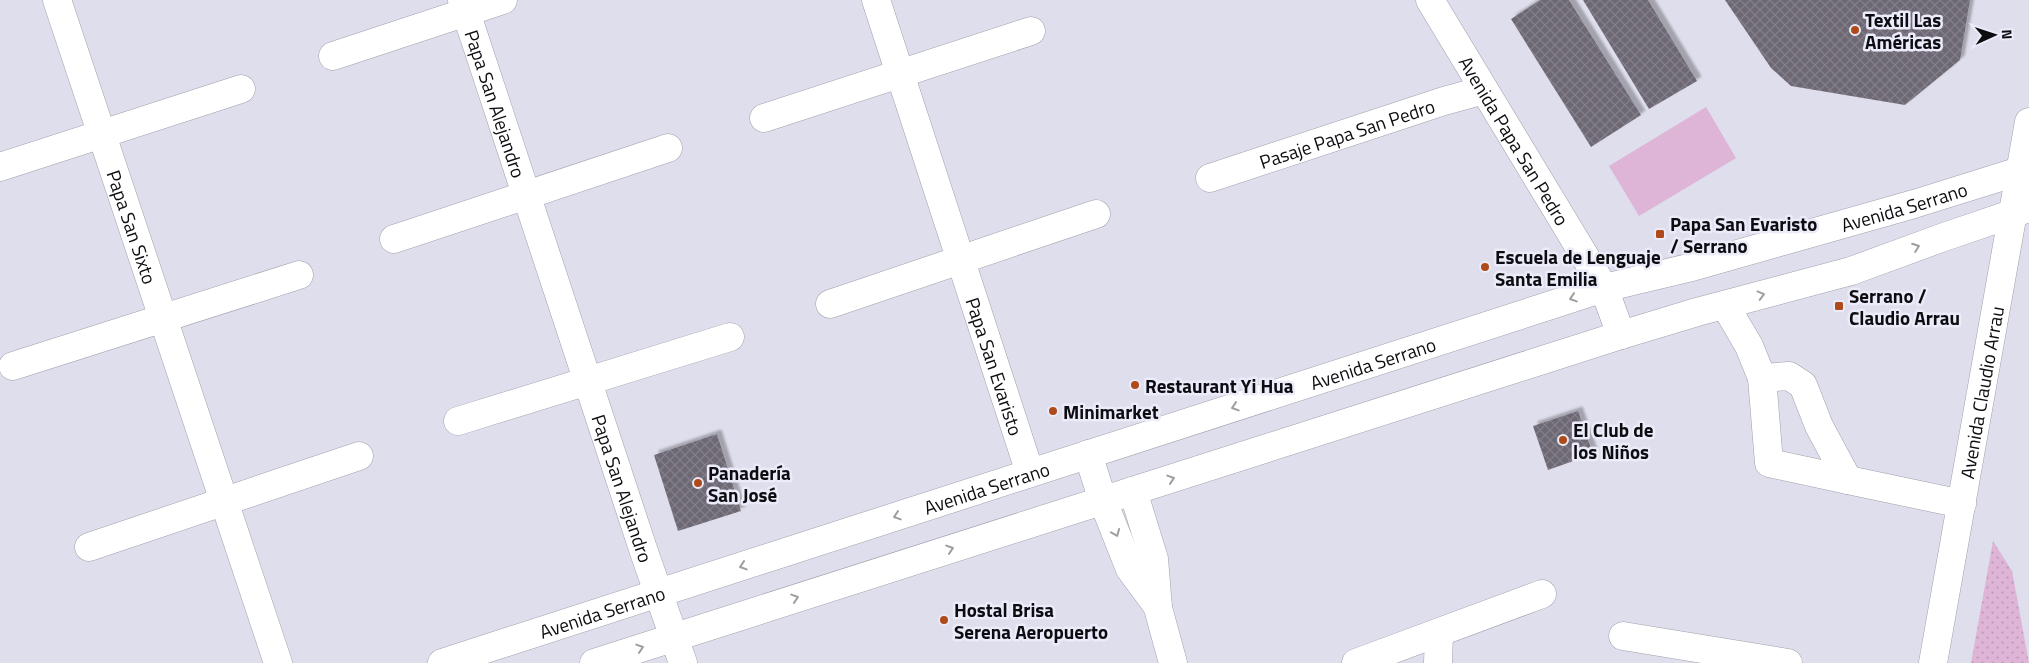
<svg xmlns="http://www.w3.org/2000/svg" width="2029" height="663" font-family="'Titillium Web',sans-serif">
<style>
.grass{fill:url(#grass-dots)}
.garden{fill:#deb4d7}
.building{fill:url(#building-cross-hatch);filter:url(#shadow)}
.lines{fill:none;stroke-linecap:round;stroke-linejoin:round}
.minor-casing{stroke:#a0a0ad;stroke-width:29}
.minor{stroke:#fff;stroke-width:28}
.oneway{stroke:#9e9ea0}
.poi-dot{fill:#af4a1a;stroke:#ebebf9;stroke-width:2}
.labels{text-anchor:middle;dominant-baseline:central;stroke-width:5;stroke-linejoin:round;paint-order:stroke}
.poi-label{font-size:19px;font-weight:bold;fill:#0d0d11;stroke:#ebebf9;text-anchor:start}
.street-label{font-size:19px;fill:#0d0d11;stroke:#ebebf9}
</style>
<defs>
<pattern id="grass-dots" width="8" height="8" patternUnits="userSpaceOnUse" patternTransform="scale(1.25)"><rect width="8" height="8" fill="#deb4d7"/><path d="M2 2h.1M6 6h.1" fill="none" stroke="#bd9ab8" stroke-width="1.8" stroke-linecap="round"/></pattern>
<pattern id="building-cross-hatch" width="8" height="8" patternUnits="userSpaceOnUse" patternTransform="scale(1.25)"><rect width="8" height="8" fill="#6d6873"/><path d="M0 0l8 8M0 8l8-8" fill="none" stroke="#837f88"/></pattern>
<filter id="shadow"><feDropShadow dx="4.5" dy="-4.5" stdDeviation="1" flood-color="#0004"/></filter>
</defs>
<rect width="100%" height="100%" fill="#dedeec"/>
<polygon class="grass" points="1993,541 2012,571 2029,663 1971,663"/>
<polygon class="garden" points="1706,107 1736,158 1639,216 1609,166"/>
<g class="building">
<polygon points="1540,0 1569,0 1641,115 1591,147 1511,19"/>
<polygon points="1583,0 1648,0 1697,81 1649,109"/>
<polygon points="1725,0 1970,0 1960,60 1905,105 1791,86 1771,68"/>
<polygon points="1578,411 1593,454 1548,470 1533,426"/>
<polygon points="717,434 741,511 678,531 654,455"/>
</g>
<g class="lines">
<defs>
<g id="minor">
<path id="s1" d="M57 0 278 663"/>
<path id="s2" d="M462 0 644 552 683 663"/>
<path id="s3" d="M876 0 1030 473"/>
<path id="s4" d="M1430 0 1604 288 1621 335"/>
<polyline points="333,56 503,0"/>
<polyline points="764,118 1031,31"/>
<polyline points="0,167 241,89"/>
<path id="s5" d="M1210 178 1444 101 1484 90"/>
<polyline points="394,239 668,148"/>
<polyline points="830,304 1096,214"/>
<polyline points="1725,305 1749,346 1762,378 1769,463 1848,480"/>
<polyline points="13,366 299,275"/>
<polyline points="1762,378 1789,376 1803,385 1819,426 1848,480 1962,504"/>
<polyline points="458,421 730,337"/>
<polyline points="1088,454 1103,501 1130,569 1158,607"/>
<polyline points="1133,491 1154,559 1158,608 1173,663"/>
<polyline points="89,547 359,456"/>
<polyline points="1623,636 1788,663"/>
<path id="s6" d="M442 663 1604 288 1688 268 1914 204 2029 168"/>
<polyline points="594,663 1621,335 1697,312 1851,271 1944,237 2029,208"/>
<polyline points="1356,663 1542,594"/>
<polyline points="1438,663 1439,634"/>
<path id="s7" d="M1933 663 2029 122"/>
</g>
</defs>
<use href="#minor" class="minor-casing"/>
<use href="#minor" class="minor"/>
</g>
<defs><path id="oneway-chevron" d="M-2-3.5L2.5 0L-2 3.5" fill="none" stroke-width="1.6" stroke-linecap="round" stroke-linejoin="round" transform="scale(1.25)"/></defs>
<g class="oneway">
<use href="#oneway-chevron" transform="translate(1916 247) rotate(-20)"/>
<use href="#oneway-chevron" transform="translate(1761 295) rotate(-15)"/>
<use href="#oneway-chevron" transform="translate(1573 298) rotate(162)"/>
<use href="#oneway-chevron" transform="translate(1235 407) rotate(162)"/>
<use href="#oneway-chevron" transform="translate(1171 479) rotate(-18)"/>
<use href="#oneway-chevron" transform="translate(897 516) rotate(162)"/>
<use href="#oneway-chevron" transform="translate(1116 533) rotate(68)"/>
<use href="#oneway-chevron" transform="translate(950 549) rotate(-18)"/>
<use href="#oneway-chevron" transform="translate(743 566) rotate(162)"/>
<use href="#oneway-chevron" transform="translate(795 598) rotate(-18)"/>
<use href="#oneway-chevron" transform="translate(640 648) rotate(-18)"/>
</g>
<g class="poi-dot">
<circle cx="1855" cy="30" r="5"/>
<rect x="1655" y="229" width="10" height="10" rx="2.5"/>
<circle cx="1485" cy="267" r="5"/>
<rect x="1834" y="301" width="10" height="10" rx="2.5"/>
<circle cx="1135" cy="385" r="5"/>
<circle cx="1053" cy="411" r="5"/>
<circle cx="1563" cy="440" r="5"/>
<circle cx="698" cy="483" r="5"/>
<circle cx="944" cy="620" r="5"/>
</g>
<g class="labels">
<g class="poi-label">
<text x="1865" y="19">Textil Las<tspan x="1865" dy="22">Américas</tspan></text>
<text x="1670" y="223">Papa San Evaristo<tspan x="1670" dy="22">/ Serrano</tspan></text>
<text x="1495" y="256">Escuela de Lenguaje<tspan x="1495" dy="22">Santa Emilia</tspan></text>
<text x="1849" y="295">Serrano /<tspan x="1849" dy="22">Claudio Arrau</tspan></text>
<text x="1145" y="385">Restaurant Yi Hua</text>
<text x="1063" y="411">Minimarket</text>
<text x="1573" y="429">El Club de<tspan x="1573" dy="22">los Niños</tspan></text>
<text x="708" y="472">Panadería<tspan x="708" dy="22">San José</tspan></text>
<text x="954" y="609">Hostal Brisa<tspan x="954" dy="22">Serena Aeropuerto</tspan></text>
</g>
<g class="street-label">
<text stroke="none"><textPath href="#s2" startOffset="109">Papa San Alejandro</textPath></text>
<text stroke="none"><textPath href="#s5" startOffset="144">Pasaje Papa San Pedro</textPath></text>
<text stroke="none"><textPath href="#s4" startOffset="164">Avenida Papa San Pedro</textPath></text>
<text stroke="none"><textPath href="#s6" startOffset="1532">Avenida Serrano</textPath></text>
<text stroke="none"><textPath href="#s1" startOffset="239">Papa San Sixto</textPath></text>
<text stroke="none"><textPath href="#s6" startOffset="978">Avenida Serrano</textPath></text>
<text stroke="none"><textPath href="#s3" startOffset="385">Papa San Evaristo</textPath></text>
<text stroke="none"><textPath href="#s7" startOffset="275">Avenida Claudio Arrau</textPath></text>
<text stroke="none"><textPath href="#s6" startOffset="572">Avenida Serrano</textPath></text>
<text stroke="none"><textPath href="#s2" startOffset="514">Papa San Alejandro</textPath></text>
<text stroke="none"><textPath href="#s6" startOffset="168">Avenida Serrano</textPath></text>
</g>
</g>
<g transform="translate(1994 35) rotate(87)" stroke="#ebebf9" stroke-width="4" paint-order="stroke">
<path d="M0-4L9 19L0 12L-9 19Z" fill="#0d0d11"/>
<text y="-8" font-size="14" font-weight="bold" text-anchor="middle" fill="#0d0d11">N</text>
</g>
</svg>
